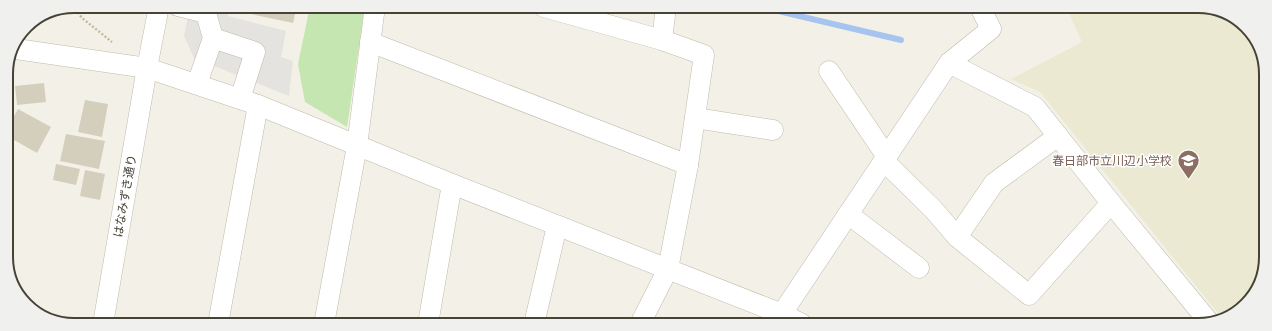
<svg xmlns="http://www.w3.org/2000/svg" width="1272" height="331" font-family="'Fira Sans Condensed','Noto Sans JP',sans-serif">
<style>
.education{fill:#ece9d2}
.green{fill:#c5e6b1}
.parking{fill:#e4e3df}
.lines{fill:none;stroke-linecap:round;stroke-linejoin:round}
.stream{stroke:#a6c4ee;stroke-width:6}
.building{fill:#d4cfbd}
.minor-casing{stroke:#bebbaa;stroke-width:21}
.path{stroke:#bfb99c;stroke-width:2.5;stroke-dasharray:2 2;stroke-linecap:butt}
.minor{stroke:#fff;stroke-width:20}
.labels{text-anchor:middle;dominant-baseline:central;stroke-width:3;stroke-linejoin:round;paint-order:stroke}
.education-label{font-size:12px;fill:#785e54;stroke:#fff;text-anchor:end}
.street-label{font-size:12px;fill:#464236;stroke:#fff}
.rim{fill:none;stroke:#464236;stroke-width:2}
</style>
<rect width="100%" height="100%" fill="#f3f1e7"/>
<polygon class="education" points="1066,7 1211,7 1246,26 1265,61 1265,270 1243,308 1221,317 1040,92 1011,79 1082,42"/>
<polygon class="green" points="310,6 365,6 347,127 305,102 298,64"/>
<polygon class="parking" points="190,6 229,6 228,16 286,31 281,57 293,61 289,96 194,58 184,36"/>
<g class="lines">
<polyline class="stream" points="761,7 901,40"/>
</g>
<g class="building">
<polygon points="233,6 297,6 293,23 232,10"/>
<polygon points="44,83 46,102 17,105 15,86"/>
<polygon points="85,100 108,104 102,137 78,132"/>
<polygon points="18,109 51,127 37,153 7,136 6,130"/>
<polygon points="66,134 105,141 99,169 60,161"/>
<polygon points="56,164 80,169 76,185 53,180"/>
<polygon points="85,170 105,174 100,200 80,196"/>
</g>
<g class="lines">
<defs>
<g id="minor">
<polyline points="178,6 206,13 213,38 197,84"/>
<polyline points="544,7 662,40 704,55 688,165 668,269 640,324"/>
<polyline points="213,38 255,52 240,99"/>
<polyline points="662,40 666,7"/>
<polyline points="370,42 688,165"/>
<polyline points="16,49 147,68 258,105 452,184 782,314 802,324"/>
<polyline points="949,63 991,29 980,7"/>
<polyline points="829,71 887,157"/>
<polyline points="695,118 773,130"/>
<polyline points="884,161 933,209 957,237 1029,295 1111,203"/>
<polyline points="848,214 919,268"/>
<polyline points="957,237 994,183 1058,136"/>
<polyline points="103,324 147,68 159,6"/>
<polyline points="218,324 258,105"/>
<polyline points="324,324 357,146 375,6"/>
<polyline points="428,324 452,184"/>
<polyline points="534,324 557,226"/>
<polyline points="775,324 949,63 1035,107 1111,203 1209,322"/>
</g>
</defs>
<use href="#minor" class="minor-casing"/>
<polyline class="path" points="73,6 82,18 112,42"/>
<use href="#minor" class="minor"/>
</g>
<defs>
<symbol id="school-pin" viewBox="-11 -11 22 30"><path d="M0 17L-7.5 6A9.5 9.5 0 1 1 7.5 6Z" fill="#8d6e63" stroke="#fff"/><path d="M0-5L7-2L0 1L-7-2ZM-4 1L0 2.5L4 1V4Q0 6-4 4Z" fill="#fff"/></symbol>
</defs>
<g fill-rule="evenodd">
<use href="#school-pin" x="1176" y="148" width="25" height="34"/>
</g>
<g class="labels">
<g class="education-label">
<text x="1172" y="161">春日部市立川辺小学校</text>
</g>
<g class="street-label">
<text transform="translate(125 196) rotate(-80)">はなみずき通り</text>
</g>
</g>
<path d="M0 0H1272V331H0ZM74 13H1198A61 61 0 0 1 1259 74V257A61 61 0 0 1 1198 318H74A61 61 0 0 1 13 257V74A61 61 0 0 1 74 13Z" fill="#f0f0ef" fill-rule="evenodd"/>
<path class="rim" d="M74 13H1198A61 61 0 0 1 1259 74V257A61 61 0 0 1 1198 318H74A61 61 0 0 1 13 257V74A61 61 0 0 1 74 13Z"/>
</svg>
